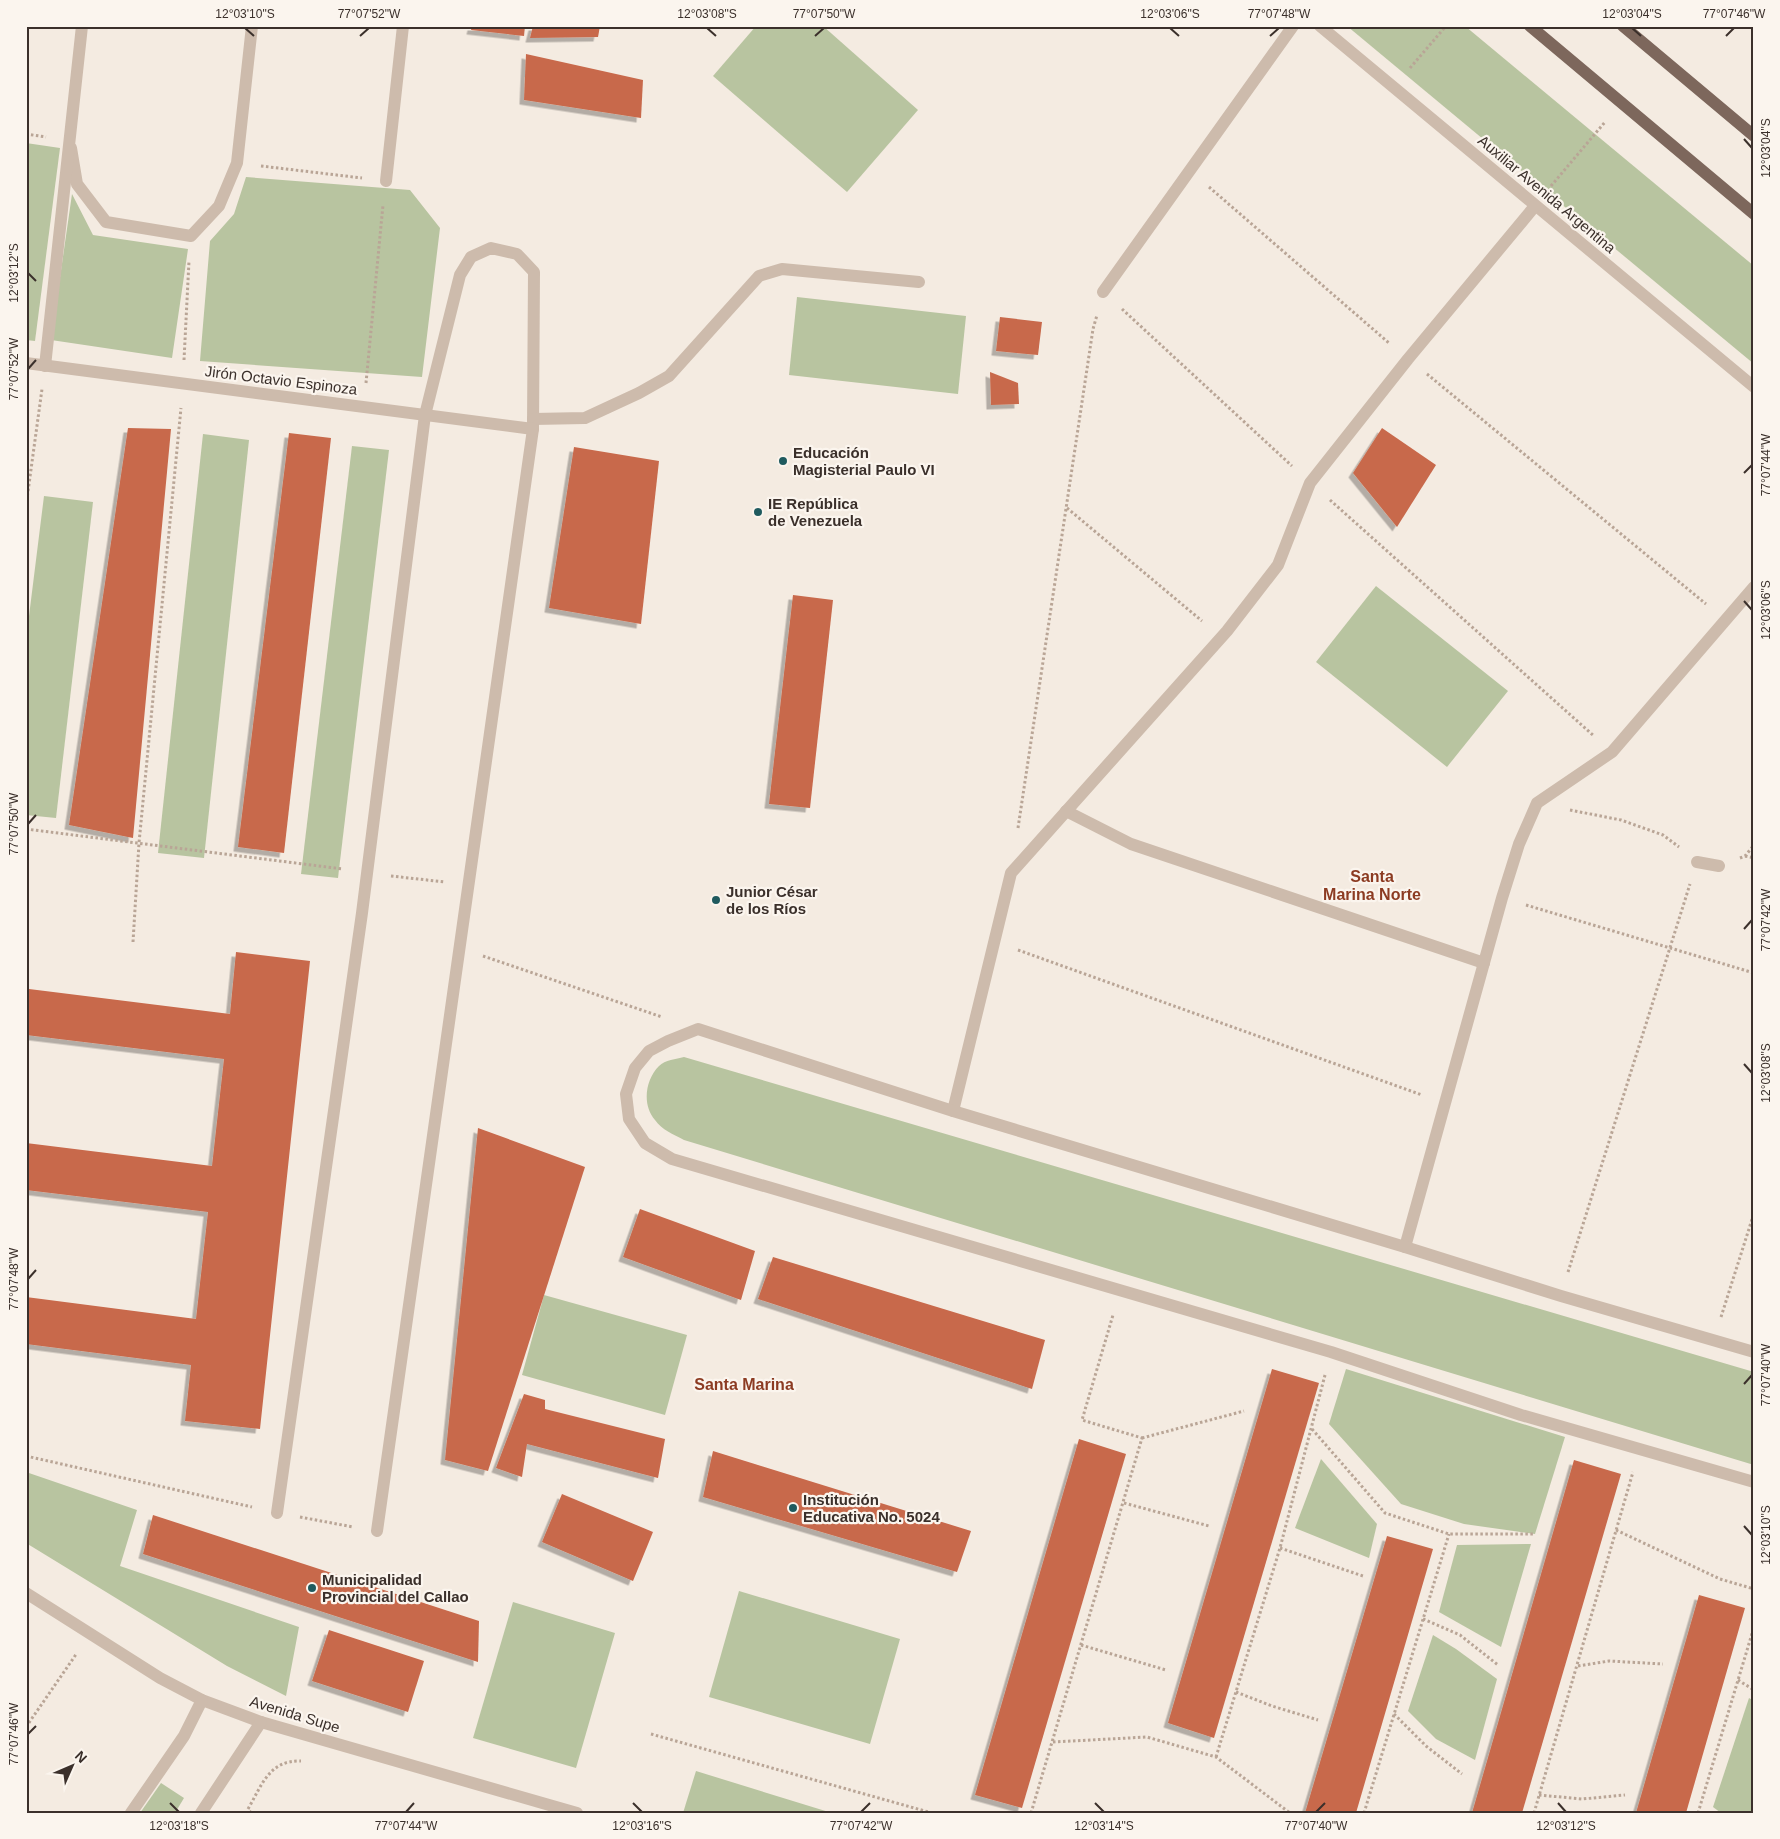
<svg xmlns="http://www.w3.org/2000/svg" width="1780" height="1839" font-family="Helvetica,sans-serif">
<style>
.green{fill:#b8c4a0}
.building{fill:#c8694b;filter:url(#shadow)}
.lines{fill:none;stroke-linecap:round;stroke-linejoin:round}
.path{stroke:#b9a596;stroke-width:3;stroke-dasharray:2.5 2.5;stroke-linecap:butt}
.service{stroke:#cdbbac;stroke-width:12}
.pedestrian{stroke:#cdbbac;stroke-width:12}
.minor{stroke:#cdbbac;stroke-width:12}
.tertiary{stroke:#cdbbac;stroke-width:12}
.primary{stroke:#7d675c;stroke-width:12}
.ticks{fill:none;stroke:#3b302b;stroke-width:2}
.poi-dot{fill:#1f5a5e;stroke:#fbf5ee;stroke-width:2}
.labels{text-anchor:middle;dominant-baseline:central;stroke-width:4.5;stroke-linejoin:round;paint-order:stroke}
.street-label{font-size:15px;fill:#3b302b;stroke:#fbf5ee}
.poi-label{font-size:15px;font-weight:bold;fill:#3b302b;stroke:#fbf5ee;text-anchor:start}
.neighbourhood-label{font-size:16px;font-weight:bold;fill:#8c3b22;stroke:#fbf5ee}
.neatline{fill:none;stroke:#3b302b;stroke-width:2}
.ticks-label{font-size:12px;text-anchor:middle;fill:#3b302b}
</style>
<defs>
<filter id="shadow"><feDropShadow dx="-4.5" dy="4.5" stdDeviation="0" flood-color="#0004"/></filter>
</defs>
<rect width="100%" height="100%" fill="#f4ebe1"/>
<g class="green">
<polygon points="756,26 823,26 918,110 847,192 713,76"/>
<polygon points="1347,26 1465,26 1754,266 1754,364"/>
<polygon points="26,143 60,148 35,341 26,340"/>
<polygon points="246,177 410,190 440,228 422,377 200,361 210,241 234,214"/>
<polygon points="72,194 93,235 188,249 172,358 51,340"/>
<polygon points="797,297 966,316 958,394 789,375"/>
<polygon points="203,434 249,440 204,858 158,853"/>
<polygon points="352,446 389,450 338,878 301,874"/>
<polygon points="44,496 93,502 56,818 26,815 26,640"/>
<polygon points="1376,586 1508,691 1447,767 1316,662"/>
<path d="M684 1057 1754 1372V1465L684 1140C673 1134 662 1130 655 1120 642 1105 645 1080 659 1066 665 1060 676 1059 684 1057Z"/>
<polygon points="544,1295 687,1335 665,1415 522,1375"/>
<polygon points="1346,1369 1565,1437 1535,1534 1464,1524 1401,1504 1329,1424"/>
<polygon points="1321,1459 1377,1524 1369,1558 1295,1528"/>
<polygon points="26,1472 137,1510 120,1566 299,1627 286,1696 227,1666 26,1543"/>
<polygon points="1531,1544 1501,1647 1439,1612 1457,1545"/>
<polygon points="739,1591 900,1639 870,1744 709,1697"/>
<polygon points="513,1602 615,1633 576,1768 473,1738"/>
<polygon points="1433,1635 1456,1649 1497,1679 1475,1760 1436,1739 1408,1711"/>
<polygon points="1749,1698 1754,1701 1754,1813 1721,1813 1713,1807"/>
<polygon points="696,1771 832,1813 683,1813"/>
<polygon points="161,1783 184,1798 175,1813 140,1813"/>
</g>
<g class="building">
<polygon points="472,26 525,26 524,36 471,30"/>
<polygon points="533,26 600,26 598,37 530,38"/>
<polygon points="526,54 643,80 641,118 524,100"/>
<polygon points="1000,317 1042,322 1038,355 996,351"/>
<polygon points="990,372 1018,383 1019,404 991,405"/>
<polygon points="128,428 171,429 133,838 69,825"/>
<polygon points="1382,428 1436,465 1397,527 1353,473"/>
<polygon points="289,433 331,438 284,853 238,847"/>
<polygon points="574,447 659,461 641,624 549,608"/>
<polygon points="793,595 833,600 810,808 769,804"/>
<polygon points="236,952 310,961 260,1429 185,1421 191,1365 26,1344 26,1297 196,1319 208,1212 26,1190 26,1143 212,1166 224,1059 26,1035 26,1010 29,989 230,1014"/>
<polygon points="478,1128 585,1167 488,1471 445,1460"/>
<polygon points="640,1209 755,1251 741,1300 623,1257"/>
<polygon points="773,1257 1045,1340 1032,1389 758,1299"/>
<polygon points="1272,1369 1319,1383 1214,1738 1168,1723"/>
<polygon points="524,1394 545,1400 545,1409 665,1439 658,1478 527,1444 522,1477 496,1468"/>
<polygon points="1079,1439 1126,1454 1022,1808 975,1795"/>
<polygon points="713,1451 971,1531 957,1572 703,1497"/>
<polygon points="1574,1460 1621,1474 1522,1813 1472,1813"/>
<polygon points="562,1494 653,1532 633,1581 542,1542"/>
<polygon points="153,1515 479,1621 478,1662 143,1554"/>
<polygon points="1387,1536 1433,1549 1356,1813 1305,1813"/>
<polygon points="1699,1595 1745,1608 1686,1813 1636,1813"/>
<polygon points="329,1630 424,1661 408,1712 312,1681"/>
</g>
<g class="lines">
<g class="path">
<polyline points="1410,68 1446,26"/>
<polyline points="26,134 46,137"/>
<polyline points="261,166 362,178"/>
<polyline points="1551,186 1605,122"/>
<polyline points="1209,187 1389,343"/>
<polyline points="1122,309 1292,466"/>
<polyline points="184,360 189,261"/>
<polyline points="1427,374 1706,604"/>
<polyline points="366,383 383,205"/>
<polyline points="1330,500 1594,736"/>
<polyline points="26,506 42,389"/>
<polyline points="1067,508 1202,621"/>
<polyline points="1570,810 1621,820 1663,835 1679,847"/>
<polyline points="1018,828 1093,329 1097,315"/>
<polyline points="26,829 343,869"/>
<polyline points="1745,856 1754,858"/>
<polyline points="1740,858 1745,856 1754,845"/>
<polyline points="391,876 445,882"/>
<polyline points="1526,905 1754,973"/>
<polyline points="133,942 139,843 181,408"/>
<polyline points="1018,950 1422,1095"/>
<polyline points="483,956 662,1017"/>
<polyline points="1568,1272 1690,884"/>
<polyline points="1721,1317 1754,1213"/>
<polyline points="1312,1429 1385,1513 1449,1534 1535,1534"/>
<polyline points="1142,1438 1244,1411"/>
<polyline points="26,1456 252,1507"/>
<polyline points="1124,1503 1209,1526"/>
<polyline points="300,1517 353,1527"/>
<polyline points="1616,1530 1720,1579 1754,1589"/>
<polyline points="1280,1548 1363,1576"/>
<polyline points="1423,1619 1460,1635 1498,1665"/>
<polyline points="1081,1645 1166,1670"/>
<polyline points="1578,1666 1609,1661 1663,1664"/>
<polyline points="1738,1680 1754,1690"/>
<polyline points="1236,1692 1272,1706 1318,1720"/>
<polyline points="1394,1714 1426,1746 1462,1774"/>
<polyline points="26,1727 77,1653"/>
<polyline points="651,1734 932,1813"/>
<polyline points="1053,1742 1147,1737 1216,1757 1290,1813"/>
<polyline points="1216,1757 1280,1548 1325,1375"/>
<polyline points="1539,1795 1582,1799 1625,1795"/>
<path d="M251 1813 248 1809C262 1785 269 1760 301 1761"/>
<polyline points="1031,1813 1142,1438 1082,1420 1113,1315"/>
<polyline points="1364,1813 1449,1534"/>
<polyline points="1534,1813 1633,1472"/>
<polyline points="1698,1813 1754,1627"/>
</g>
<g class="service">
<polyline points="425,415 460,275 471,257 491,248 517,254 534,272 533,427"/>
<polyline points="533,419 585,418 639,393 669,376 759,276 782,269 919,282"/>
<polyline points="1066,811 1131,844 1484,963"/>
</g>
<g class="pedestrian">
<polyline points="71,148 77,184 106,222 191,236 219,206 237,163 252,26"/>
<polyline points="386,181 403,26"/>
<polyline points="1697,862 1719,866"/>
<polyline points="277,1513 362,913 425,415"/>
<polyline points="377,1531 533,429"/>
</g>
<g class="minor">
<polyline points="1320,26 1754,387"/>
<polyline points="1103,292 1293,26"/>
<polyline points="26,363 533,429"/>
<polyline points="45,366 82,26"/>
<polyline points="953,1111 1011,873 1227,631 1278,565 1310,483 1408,359 1535,206"/>
<polyline points="1405,1247 1502,898 1519,844 1537,803 1612,752 1754,587"/>
<polyline points="1754,1352 1561,1296 1405,1247 953,1111 698,1029 668,1041 649,1051 635,1068 626,1094 629,1119 645,1143 672,1159 1331,1352 1521,1415 1754,1482"/>
</g>
<g class="tertiary">
<polyline points="26,1593 160,1678 202,1700 261,1722 577,1813"/>
<polyline points="131,1813 184,1736 202,1700"/>
<polyline points="201,1813 261,1722"/>
</g>
<g class="primary">
<polyline points="1530,26 1754,214"/>
<polyline points="1623,26 1754,136"/>
</g>
</g>
<path class="ticks" d="M245 28 254 36M707 28 716 36M1170 28 1179 36M1632 28 1641 36M360 36 369 28M815 36 824 28M1270 36 1279 28M1726 36 1734 28M1744 139 1752 148M28 273 36 281M28 369 36 360M1744 473 1752 465M1744 601 1752 610M28 824 36 815M1744 929 1752 920M1744 1064 1752 1073M28 1279 36 1270M1744 1384 1752 1375M1744 1526 1752 1535M28 1734 36 1726M170 1803 179 1812M633 1803 642 1812M1095 1803 1104 1812M1558 1803 1566 1812M406 1812 414 1803M861 1812 870 1803M1316 1812 1325 1803"/>
<g class="poi-dot">
<circle cx="783" cy="461" r="5"/>
<circle cx="758" cy="512" r="5"/>
<circle cx="716" cy="900" r="5"/>
<circle cx="793" cy="1508" r="5"/>
<circle cx="312" cy="1588" r="5"/>
</g>
<g class="labels">
<g class="street-label">
<text transform="translate(1547 194) rotate(40)">Auxiliar Avenida Argentina</text>
<text transform="translate(281 380) rotate(7)">Jirón Octavio Espinoza</text>
<text transform="translate(295 1714) rotate(17)">Avenida Supe</text>
</g>
<g class="poi-label">
<text x="793" y="452">Educación<tspan x="793" dy="17">Magisterial Paulo VI</tspan></text>
<text x="768" y="503">IE República<tspan x="768" dy="17">de Venezuela</tspan></text>
<text x="726" y="891">Junior César<tspan x="726" dy="17">de los Ríos</tspan></text>
<text x="803" y="1499">Institución<tspan x="803" dy="17">Educativa No. 5024</tspan></text>
<text x="322" y="1579">Municipalidad<tspan x="322" dy="17">Provincial del Callao</tspan></text>
</g>
<g class="neighbourhood-label">
<text x="1372" y="876">Santa<tspan x="1372" dy="18">Marina Norte</tspan></text>
<text x="744" y="1384">Santa Marina</text>
</g>
</g>
<rect width="1780" height="1839" fill="none" stroke="#fbf5ee" stroke-width="55"/>
<g transform="translate(72 1766) rotate(45)" stroke="#fbf5ee" stroke-width="4" paint-order="stroke">
<path d="M0-4L9 19L0 12L-9 19Z" fill="#3b302b"/>
<text y="-8" font-size="14" font-weight="bold" text-anchor="middle" fill="#3b302b">N</text>
</g>
<rect x="28" y="28" width="1724" height="1784" class="neatline"/>
<g class="ticks-label">
<text x="245" y="18">12°03'10"S</text>
<text x="369" y="18">77°07'52"W</text>
<text x="707" y="18">12°03'08"S</text>
<text x="824" y="18">77°07'50"W</text>
<text x="1170" y="18">12°03'06"S</text>
<text x="1279" y="18">77°07'48"W</text>
<text x="1632" y="18">12°03'04"S</text>
<text x="1734" y="18">77°07'46"W</text>
<text transform="translate(1766 148) rotate(-90)" y="4">12°03'04"S</text>
<text transform="translate(14 273) rotate(-90)" y="4">12°03'12"S</text>
<text transform="translate(14 369) rotate(-90)" y="4">77°07'52"W</text>
<text transform="translate(1766 465) rotate(-90)" y="4">77°07'44"W</text>
<text transform="translate(1766 610) rotate(-90)" y="4">12°03'06"S</text>
<text transform="translate(14 824) rotate(-90)" y="4">77°07'50"W</text>
<text transform="translate(1766 920) rotate(-90)" y="4">77°07'42"W</text>
<text transform="translate(1766 1073) rotate(-90)" y="4">12°03'08"S</text>
<text transform="translate(14 1279) rotate(-90)" y="4">77°07'48"W</text>
<text transform="translate(1766 1375) rotate(-90)" y="4">77°07'40"W</text>
<text transform="translate(1766 1535) rotate(-90)" y="4">12°03'10"S</text>
<text transform="translate(14 1734) rotate(-90)" y="4">77°07'46"W</text>
<text x="179" y="1830">12°03'18"S</text>
<text x="406" y="1830">77°07'44"W</text>
<text x="642" y="1830">12°03'16"S</text>
<text x="861" y="1830">77°07'42"W</text>
<text x="1104" y="1830">12°03'14"S</text>
<text x="1316" y="1830">77°07'40"W</text>
<text x="1566" y="1830">12°03'12"S</text>
</g>
</svg>
